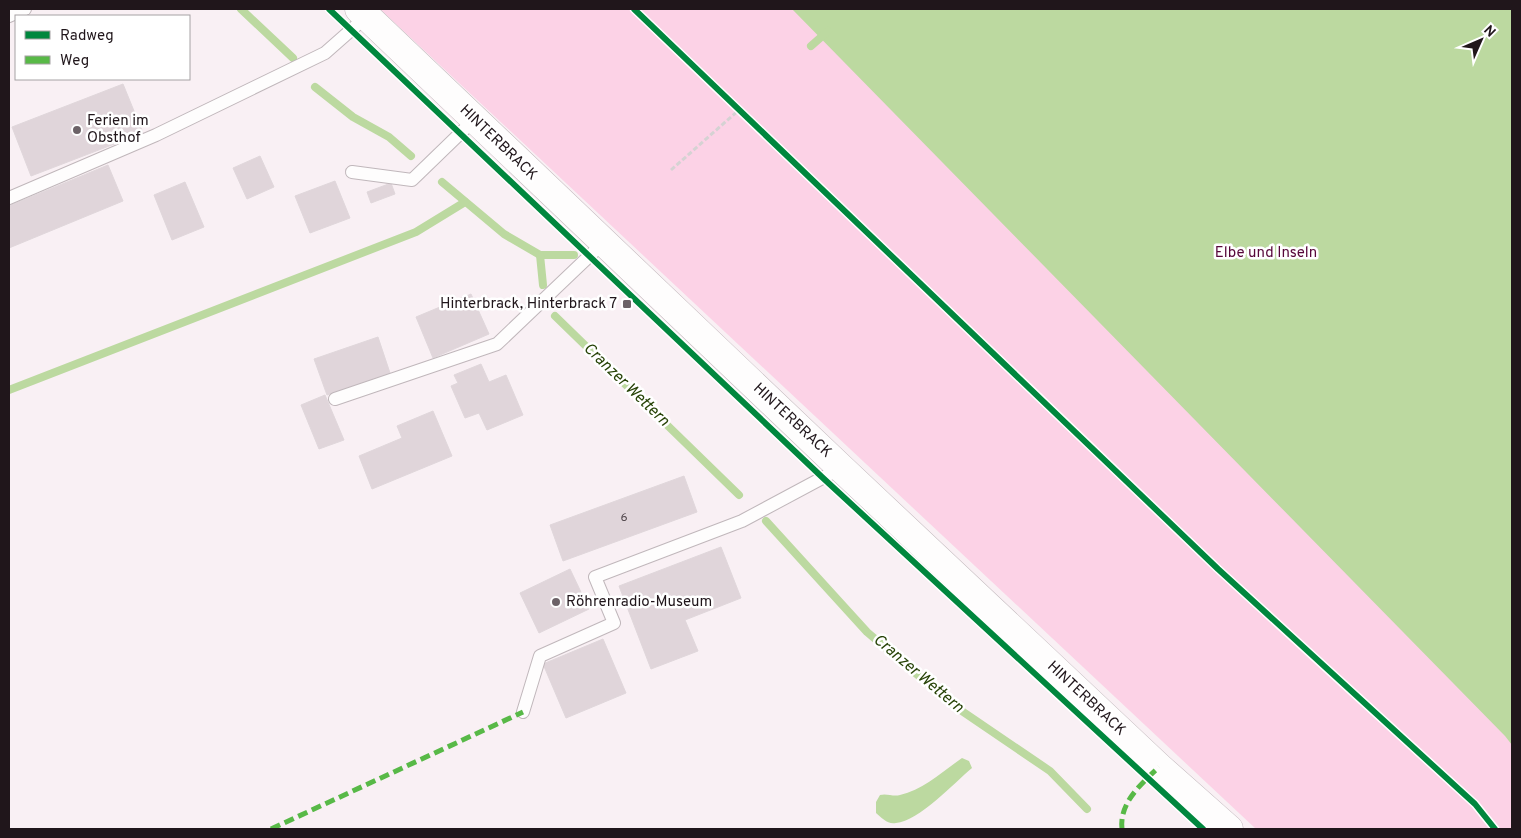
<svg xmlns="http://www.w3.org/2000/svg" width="1521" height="838" font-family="Overpass,sans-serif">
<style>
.green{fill:#fcd2e6}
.water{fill:#bcd9a0}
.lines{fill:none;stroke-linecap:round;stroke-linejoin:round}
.stream{stroke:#bcd9a0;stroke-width:8}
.building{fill:#e0d5da;stroke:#e0d7db}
.lane-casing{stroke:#c0b7bb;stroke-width:14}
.secondary-casing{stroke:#c0b7bb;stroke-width:29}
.path{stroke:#d5d2d3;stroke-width:3;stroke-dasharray:5 2.5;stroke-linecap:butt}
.lane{stroke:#fefdfd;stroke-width:12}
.secondary{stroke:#fefdfd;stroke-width:28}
.quiet{stroke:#58b947;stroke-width:5;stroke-dasharray:10 5;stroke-linecap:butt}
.cycleway-casing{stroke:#fff;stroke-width:9}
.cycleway{stroke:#00873e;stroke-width:6}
.poi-dot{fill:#6c6267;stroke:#fff;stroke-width:2}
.labels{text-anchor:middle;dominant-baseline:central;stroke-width:5;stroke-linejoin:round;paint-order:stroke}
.number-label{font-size:12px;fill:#544a4f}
.poi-label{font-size:15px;fill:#20161b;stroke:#fff;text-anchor:start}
.street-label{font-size:15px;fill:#20161b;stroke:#fff}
.park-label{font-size:15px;fill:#57073a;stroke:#fff}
.water-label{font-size:16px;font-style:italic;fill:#274307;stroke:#fff}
</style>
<rect width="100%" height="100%" fill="#f9f0f4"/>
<polygon class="green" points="380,9 1512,9 1512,829 1256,829"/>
<g class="water">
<polygon points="792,9 1512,9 1512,745 1505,736"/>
<path d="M962 758 969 761 972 768C954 783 919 821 896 823 888 825 882 818 876 813V802L880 795C887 793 893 797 900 795 923 790 942 772 962 758Z"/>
</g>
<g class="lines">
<g class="stream">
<polyline points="241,9 293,58"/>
<polyline points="811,46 828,31"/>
<polyline points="315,87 353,117 389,137 411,156"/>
<polyline points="442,182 504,234 540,255 574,255"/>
<polyline points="540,255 543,285"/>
<polyline points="555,316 739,495"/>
<polyline points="9,390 416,232 465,202"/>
<polyline points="766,521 867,632 953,705 1050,771 1087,809"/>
</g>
</g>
<g class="building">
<polygon points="123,84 143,133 31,176 12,127"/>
<polygon points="260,156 274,187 247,199 233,168"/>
<polygon points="108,165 123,201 9,248 9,206"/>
<polygon points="335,181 350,218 310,233 295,196"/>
<polygon points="185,182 204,227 172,240 154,195"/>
<polygon points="391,183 395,194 371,203 367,192"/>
<polygon points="471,294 489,334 433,358 416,317"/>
<polygon points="378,337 390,373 327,395 314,359"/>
<polygon points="481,364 489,382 506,375 523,415 487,430 479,413 465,418 451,386 458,383 454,375"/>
<polygon points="325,395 344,440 319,449 301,405"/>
<polygon points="433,411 452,456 372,489 359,456 402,438 397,426"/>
<polygon points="684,476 697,512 563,561 550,525"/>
<polygon points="721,547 741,598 685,620 698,651 651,669 619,586"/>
<polygon points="570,569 589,609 539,633 520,593"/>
<polygon points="603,639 626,693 566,718 543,664"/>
</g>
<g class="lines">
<defs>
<g id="lane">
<polyline points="9,16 25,9"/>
<polyline points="352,172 412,180 474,120"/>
<polyline points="9,198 156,135 325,53 367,16"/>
<polyline points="335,399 497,344 603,243"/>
<polyline points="523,712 540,656 614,623 595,577 742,521 841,468"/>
</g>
<polyline id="secondary" points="359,9 841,468 1159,767 1229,829"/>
</defs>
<use href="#lane" class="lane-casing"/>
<use href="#secondary" class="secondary-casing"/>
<polyline class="path" points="671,170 740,109"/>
<use href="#lane" class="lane"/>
<use href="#secondary" class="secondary"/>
<g class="quiet">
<polyline points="271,829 523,712"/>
<path d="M1122 829C1119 803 1141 784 1159 767"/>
</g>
<defs>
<g id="cycleway">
<polyline points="329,9 823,478 1203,829"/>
<polyline points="634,9 1218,569 1475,804 1495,829"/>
</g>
</defs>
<use href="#cycleway" class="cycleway-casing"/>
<use href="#cycleway" class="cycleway"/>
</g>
<g class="poi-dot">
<circle cx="77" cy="130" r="5"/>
<rect x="622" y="299" width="10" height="10" rx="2.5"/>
<circle cx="556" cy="602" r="5"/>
</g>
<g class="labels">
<g class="number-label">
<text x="624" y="518">6</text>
</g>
<g class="poi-label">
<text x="87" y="121">Ferien im<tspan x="87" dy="17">Obsthof</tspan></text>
<text x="617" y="304" text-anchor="end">Hinterbrack, Hinterbrack 7</text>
<text x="566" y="602">Röhrenradio-Museum</text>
</g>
<g class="street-label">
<text transform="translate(498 143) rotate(44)">HINTERBRACK</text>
<text transform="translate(792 421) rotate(43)">HINTERBRACK</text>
<text transform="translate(1086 699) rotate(43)">HINTERBRACK</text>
</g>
<g class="park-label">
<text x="1266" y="253">Elbe und Inseln</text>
</g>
<g class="water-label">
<text transform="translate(626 385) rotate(44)">Cranzer Wettern</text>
<text transform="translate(918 674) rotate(40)">Cranzer Wettern</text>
</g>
</g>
<rect width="1521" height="838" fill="none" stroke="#20161b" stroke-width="20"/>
<rect x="15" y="15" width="175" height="65" fill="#ffffff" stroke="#a6a2a4"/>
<rect x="25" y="31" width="25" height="8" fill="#00873e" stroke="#a6a2a4"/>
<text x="60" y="40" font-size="15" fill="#20161b">Radweg</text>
<rect x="25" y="56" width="25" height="8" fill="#58b947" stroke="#a6a2a4"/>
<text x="60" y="65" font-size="15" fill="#20161b">Weg</text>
<g transform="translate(1481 40) rotate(45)" stroke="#ffffff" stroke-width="4" paint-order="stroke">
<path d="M0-4L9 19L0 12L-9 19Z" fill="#20161b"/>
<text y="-8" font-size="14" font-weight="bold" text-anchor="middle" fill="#20161b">N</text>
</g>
</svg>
